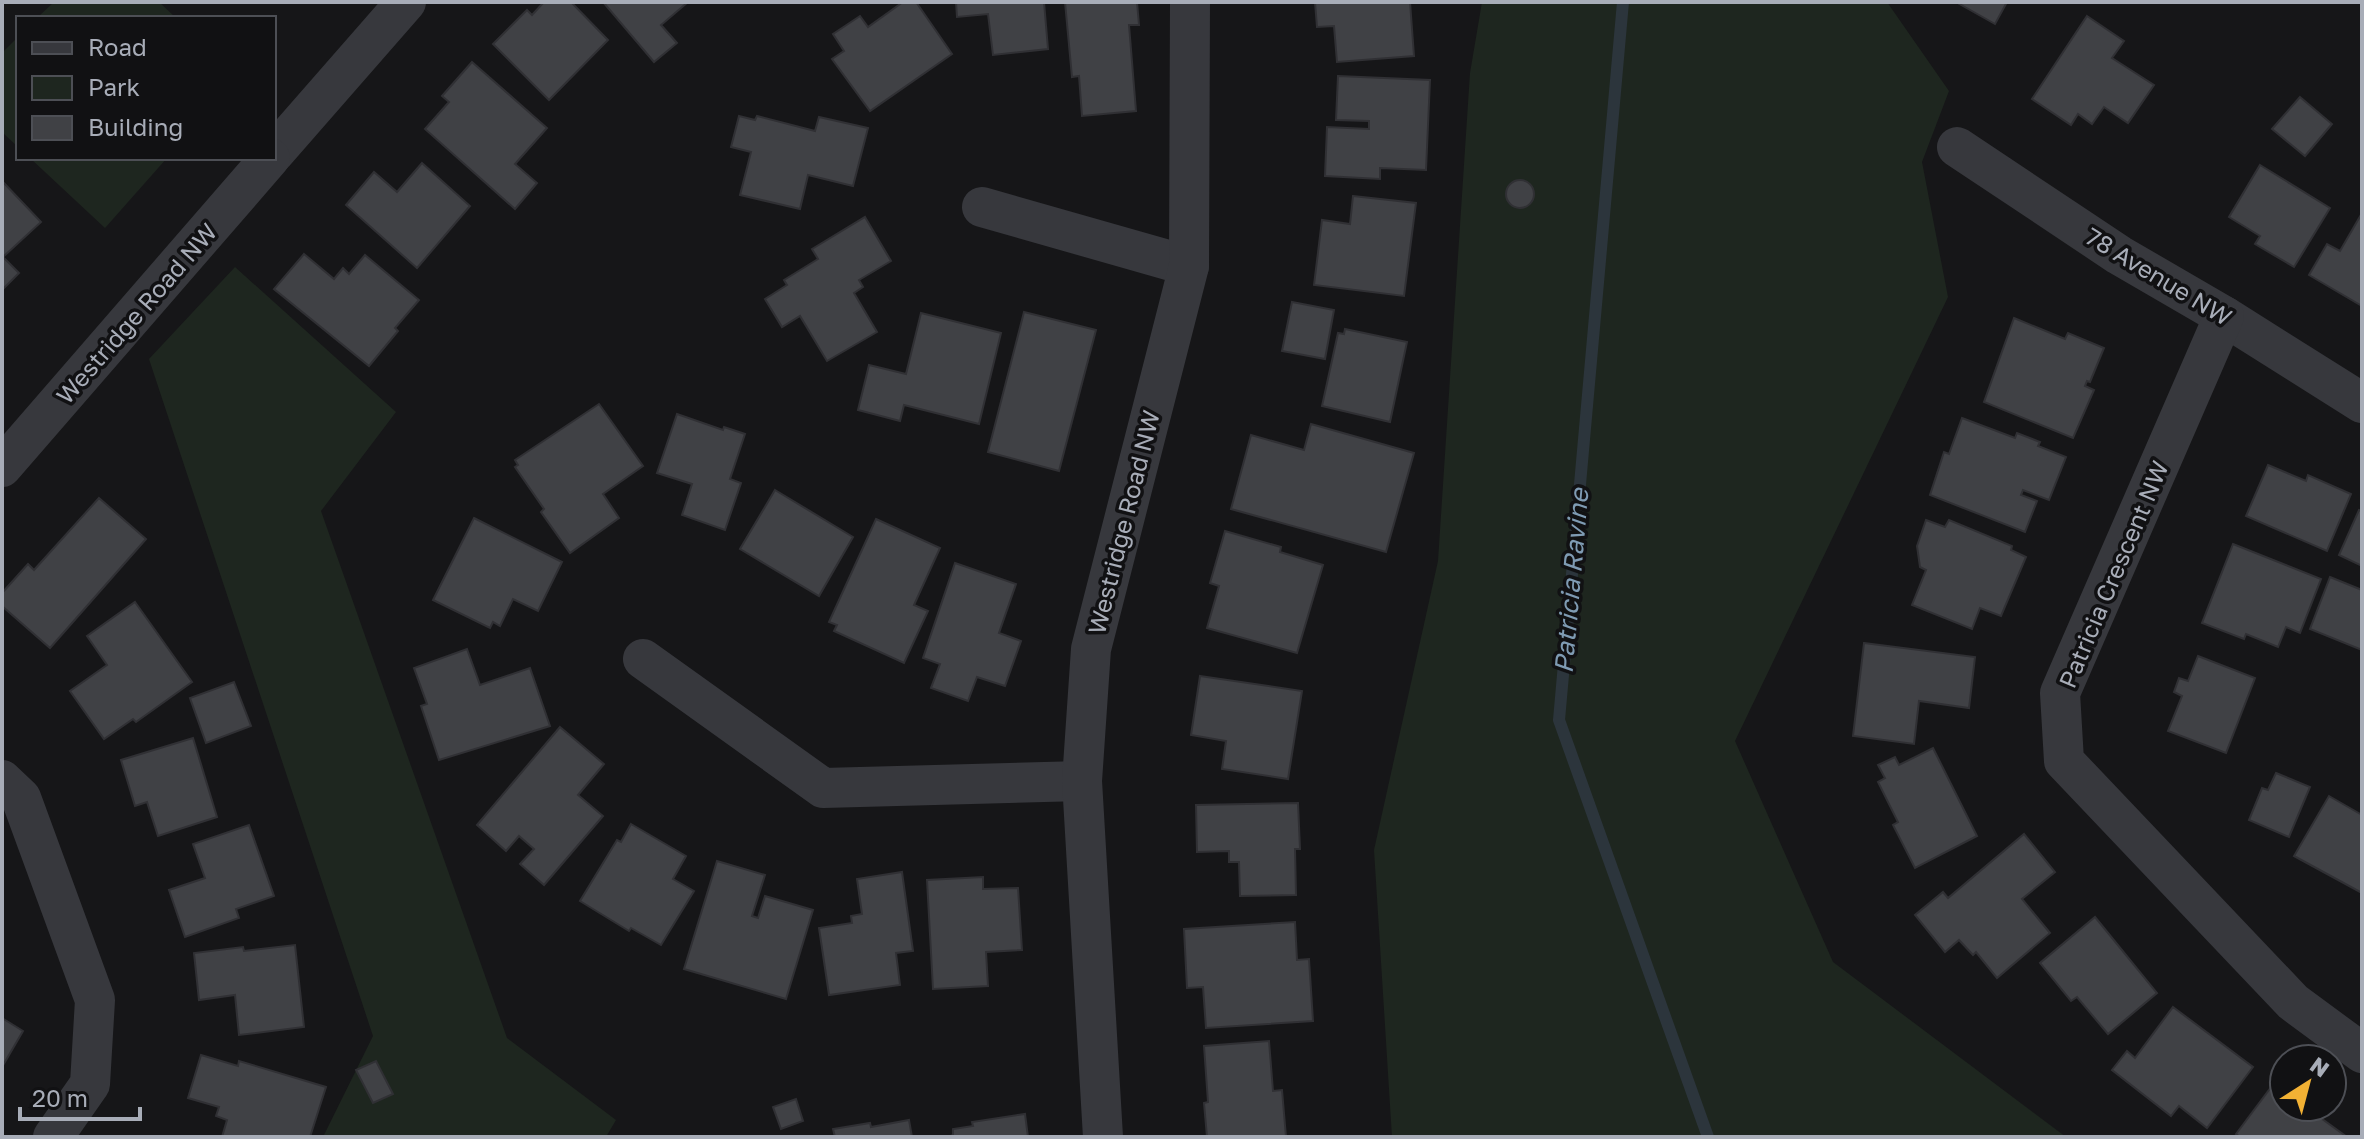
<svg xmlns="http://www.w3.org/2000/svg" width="2364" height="1139" font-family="'Golos Text',sans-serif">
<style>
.green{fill:#1e261f}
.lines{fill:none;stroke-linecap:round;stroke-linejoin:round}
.stream{stroke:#2c353c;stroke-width:12}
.building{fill:#404145;stroke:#303034;stroke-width:2}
.minor{stroke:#37383d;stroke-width:40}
.labels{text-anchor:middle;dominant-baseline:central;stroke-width:7;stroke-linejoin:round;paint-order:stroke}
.street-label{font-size:24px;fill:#a8adb8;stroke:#111113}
.water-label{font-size:26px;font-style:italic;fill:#7f9bb3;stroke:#111113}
</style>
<rect width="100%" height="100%" fill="#161618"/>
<g class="green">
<polygon points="54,2 159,2 176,18 37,18"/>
<polygon points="1482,2 1887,2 1949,91 1922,162 1948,297 1735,741 1833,962 2066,1137 1392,1137 1374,850 1438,561 1470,73"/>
<polygon points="18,37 18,147 2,132 2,53"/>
<polygon points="30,158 167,158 105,228"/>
<polygon points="235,267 396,412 321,511 507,1038 616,1120 606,1137 323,1137 373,1036 149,359"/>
</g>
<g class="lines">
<polyline class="stream" points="1623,2 1559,720 1708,1137"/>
</g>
<g class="building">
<polygon points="544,2 571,2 608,40 549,100 493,44 527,10 532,15"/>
<polygon points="603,2 688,2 661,25 677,43 654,62"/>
<polygon points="903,2 916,2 952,54 870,111 832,59 844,51 833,34 860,16 868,27"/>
<polygon points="956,2 1044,2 1048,49 993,55 988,14 957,17"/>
<polygon points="1065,2 1137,2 1139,25 1129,25 1136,111 1082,116 1079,76 1072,77"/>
<polygon points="1315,2 1410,2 1414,56 1337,62 1334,26 1317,27"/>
<polygon points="1956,2 2007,2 1995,24"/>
<polygon points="2087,16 2124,41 2112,58 2154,85 2128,123 2104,107 2092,124 2078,114 2071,125 2032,99"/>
<polygon points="472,62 547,128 515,164 537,183 515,209 425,129 449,102 442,96"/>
<polygon points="1338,76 1430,80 1426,170 1380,168 1380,179 1325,176 1327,127 1369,129 1369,121 1336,120"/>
<polygon points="2300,97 2332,124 2305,156 2272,129"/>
<polygon points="739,116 755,120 757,116 815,131 819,117 868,128 853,186 808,175 800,209 740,195 751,152 731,147"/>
<polygon points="422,163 470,206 417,268 346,205 374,172 397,192"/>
<polygon points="2260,165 2330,208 2294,267 2255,244 2260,236 2229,217"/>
<circle cx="1520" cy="194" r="14"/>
<polygon points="2,181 41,222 3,257 19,273 2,290"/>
<polygon points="1353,196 1416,203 1404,296 1314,285 1322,220 1350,224"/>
<polygon points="2362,213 2362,306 2309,275 2327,244 2340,251"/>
<polygon points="865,217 891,261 859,280 863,287 854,293 877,332 827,361 800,316 782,327 765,299 787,285 784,280 818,259 812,249"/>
<polygon points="304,254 334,279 343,268 349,274 365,255 419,300 395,328 398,331 369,366 274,289"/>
<polygon points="1292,302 1334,310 1325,359 1282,351"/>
<polygon points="1024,312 1096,330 1059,471 988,452"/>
<polygon points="921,313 1001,333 979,424 904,405 900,421 858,410 869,365 906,374"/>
<polygon points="2014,318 2065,339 2068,333 2104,348 2090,382 2087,381 2085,386 2094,390 2073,438 1984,402"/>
<polygon points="1345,329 1407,342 1390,422 1322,406 1338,333 1344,334"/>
<polygon points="599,404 643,466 603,494 619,518 570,553 541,512 544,509 515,467 518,465 515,460"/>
<polygon points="677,414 723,430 724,427 745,434 730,479 741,483 725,530 682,515 692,484 657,473"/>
<polygon points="1962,418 2015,438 2017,433 2040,442 2038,446 2066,457 2049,500 2023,490 2021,495 2037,501 2025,532 1930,495 1944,452 1949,454"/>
<polygon points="1311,424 1414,453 1386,552 1231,509 1251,435 1304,450"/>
<polygon points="2268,465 2306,481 2308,475 2351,494 2327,551 2246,516"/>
<polygon points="775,490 853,537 819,596 740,549"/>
<polygon points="99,498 146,539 50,648 2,606 2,593 28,564 34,570"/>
<polygon points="2359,510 2362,511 2362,566 2339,555"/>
<polygon points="474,518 562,562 538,611 513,599 500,626 493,622 490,628 433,600"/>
<polygon points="876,519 940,548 914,605 928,611 904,663 834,631 837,625 829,622"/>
<polygon points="1926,520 1945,527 1949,520 2012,546 2011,550 2026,557 2001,616 1980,608 1972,629 1912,605 1926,570 1920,567 1917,546"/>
<polygon points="1225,531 1281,547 1280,552 1323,565 1297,653 1207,628 1219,586 1210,583"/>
<polygon points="2233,544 2321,579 2300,633 2286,627 2278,647 2246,634 2244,639 2202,623"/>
<polygon points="955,563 1016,584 999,633 1021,641 1005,686 977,677 968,701 931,688 940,664 923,658"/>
<polygon points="2330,577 2362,590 2362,650 2310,629"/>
<polygon points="135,602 192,682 136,722 133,719 104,739 70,691 107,665 87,636"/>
<polygon points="1864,643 1975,657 1969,708 1919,701 1914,744 1853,736"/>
<polygon points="467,649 480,685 530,668 550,726 439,760 421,706 427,704 414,668"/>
<polygon points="2198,656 2255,678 2226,753 2168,731 2182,696 2174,692 2179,678 2188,681"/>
<polygon points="1200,676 1302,691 1288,779 1222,769 1226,741 1191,735"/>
<polygon points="234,682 251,726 206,743 190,698"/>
<polygon points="560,727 604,764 578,795 603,816 544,885 520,864 534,849 519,836 506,851 477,825"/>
<polygon points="193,738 217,817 158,836 147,802 135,806 121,760"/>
<polygon points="1933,748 1977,836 1915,868 1893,825 1898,822 1878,782 1885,778 1878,765 1895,757 1899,765"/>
<polygon points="2276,773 2310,787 2289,837 2249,820 2262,788 2268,790"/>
<polygon points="2329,796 2362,815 2362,893 2294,856"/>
<polygon points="1298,803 1300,849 1295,849 1296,895 1240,896 1239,862 1229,862 1229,851 1197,852 1196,805"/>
<polygon points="631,824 686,856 673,879 694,891 661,945 631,928 629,931 580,901 617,840 621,842"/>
<polygon points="249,825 274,896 236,909 239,918 185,937 169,890 205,878 193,844"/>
<polygon points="2024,834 2055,872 2022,899 2050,933 1997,978 1976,952 1973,955 1959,940 1945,952 1915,915 1943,892 1948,898"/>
<polygon points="717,861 765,875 752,916 758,918 765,896 813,910 786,999 684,969"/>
<polygon points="902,872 913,951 896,953 900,985 829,995 819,928 852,923 851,916 862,914 857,879"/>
<polygon points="983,877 983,889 1018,888 1022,950 986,952 988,986 933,989 927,880"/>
<polygon points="2095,917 2157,993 2108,1034 2077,997 2071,1001 2040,963"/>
<polygon points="1295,922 1297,960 1309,959 1313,1021 1206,1028 1203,987 1187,988 1184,929"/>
<polygon points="295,945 304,1027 239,1035 235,995 199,1000 194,953 243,947 244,951"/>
<polygon points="2173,1007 2253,1067 2207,1128 2179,1106 2171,1116 2112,1070 2127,1051 2135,1058"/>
<polygon points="2,1018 23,1031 2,1067"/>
<polygon points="1269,1041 1273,1091 1282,1090 1286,1137 1207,1137 1204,1103 1208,1102 1204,1046"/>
<polygon points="201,1055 238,1066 239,1061 326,1087 310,1137 222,1137 227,1120 216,1116 219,1107 188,1098"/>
<polygon points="376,1061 393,1094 373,1103 356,1070"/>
<polygon points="2272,1086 2284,1095 2284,1107 2300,1107 2309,1114 2311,1111 2347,1137 2240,1137 2236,1134"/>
<polygon points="796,1099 803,1121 781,1129 773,1107"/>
<polygon points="1025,1114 1028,1137 948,1137 953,1135 953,1129 973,1126 972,1122"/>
<polygon points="909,1120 912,1137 835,1137 833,1129 870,1123 871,1127"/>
</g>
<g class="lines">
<g class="minor">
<polyline points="1957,147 2119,255 2224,316 2362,403"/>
<polyline points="274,153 406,2"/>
<polyline points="982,207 1189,266"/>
<polyline points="2224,316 2060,693 2064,761 2293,1002 2362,1053"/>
<polyline points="2,467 270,158"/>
<polyline points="643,659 823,788 1082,781"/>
<polyline points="2,780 21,798 95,1000 90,1084 53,1137"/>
<polyline points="1103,1137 1082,781 1091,649 1189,266 1190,2"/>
</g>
</g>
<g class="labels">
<g class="street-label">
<text transform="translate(2159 276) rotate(31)">78 Avenue NW</text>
<text transform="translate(136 313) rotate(-49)">Westridge Road NW</text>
<text transform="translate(1123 522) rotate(-76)">Westridge Road NW</text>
<text transform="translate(2113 574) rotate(-67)">Patricia Crescent NW</text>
</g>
<g class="water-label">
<text transform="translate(1571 581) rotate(-85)">Patricia Ravine</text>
</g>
</g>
<rect width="2364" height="1139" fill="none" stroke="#a8adb8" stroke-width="8"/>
<rect x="16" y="16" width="260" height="144" fill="#111113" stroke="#4d4f55" stroke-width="2"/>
<rect x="32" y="42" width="40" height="12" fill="#37383d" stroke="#4d4f55" stroke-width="2"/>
<text x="88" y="56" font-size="24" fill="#a8adb8">Road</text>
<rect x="32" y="76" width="40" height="24" fill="#1e261f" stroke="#4d4f55" stroke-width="2"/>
<text x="88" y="96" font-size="24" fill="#a8adb8">Park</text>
<rect x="32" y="116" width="40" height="24" fill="#404145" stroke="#4d4f55" stroke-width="2"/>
<text x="88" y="136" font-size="24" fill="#a8adb8">Building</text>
<g transform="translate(2308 1083) rotate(36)"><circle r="38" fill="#111113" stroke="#4d4f55" stroke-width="2"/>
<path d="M0-6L14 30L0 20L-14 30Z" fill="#f2b134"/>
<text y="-12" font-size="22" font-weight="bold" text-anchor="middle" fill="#a8adb8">N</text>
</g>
<path d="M20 1107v12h120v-12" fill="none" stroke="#a8adb8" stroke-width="4"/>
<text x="32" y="1107" font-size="24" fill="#a8adb8" stroke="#111113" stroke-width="6" paint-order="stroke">20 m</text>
</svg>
